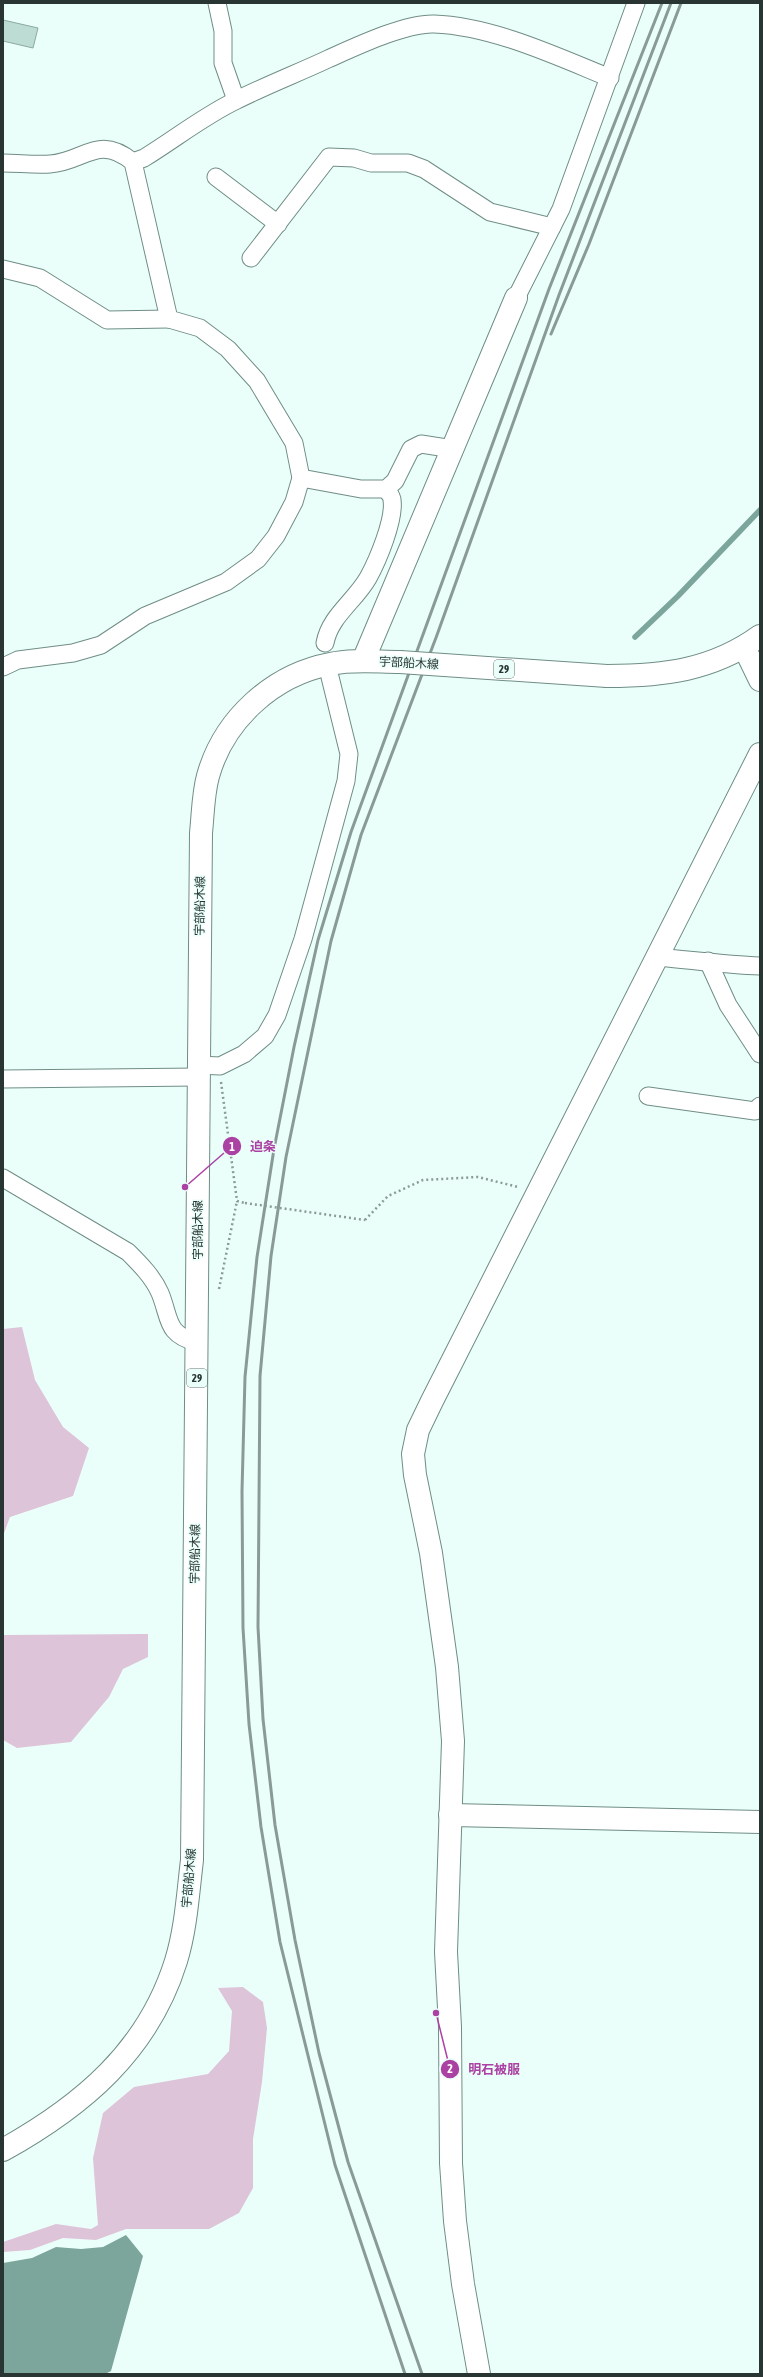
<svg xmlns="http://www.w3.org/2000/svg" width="763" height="2377" font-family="'Asap Condensed','Noto Sans JP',sans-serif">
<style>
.green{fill:#ddc4d9}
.water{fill:#7ca69c}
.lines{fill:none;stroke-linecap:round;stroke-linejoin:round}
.stream{stroke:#7ca69c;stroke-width:5.5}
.building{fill:#bcdcd4;stroke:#8aa9a1}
.street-casing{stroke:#6f8d86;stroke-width:19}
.secondary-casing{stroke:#6f8d86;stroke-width:24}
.primary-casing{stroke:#6f8d86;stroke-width:24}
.path{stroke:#8b9b97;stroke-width:2.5;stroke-dasharray:2 3;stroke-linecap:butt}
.street{stroke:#fff;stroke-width:17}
.secondary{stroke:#fff;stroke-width:22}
.primary{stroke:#fff;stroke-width:22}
.rail{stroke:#8a9b97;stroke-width:3}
.primary-bridge-casing{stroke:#6f8d86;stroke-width:24;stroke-linecap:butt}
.path-bridge{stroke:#8b9b97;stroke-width:2.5;stroke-dasharray:2 3;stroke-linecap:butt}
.primary-bridge{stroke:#fff;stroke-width:22}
.labels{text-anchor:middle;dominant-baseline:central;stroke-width:3;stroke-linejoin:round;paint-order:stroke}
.shield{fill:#ebfffa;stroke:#62726e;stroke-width:1}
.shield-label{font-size:11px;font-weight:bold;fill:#283532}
.street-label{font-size:12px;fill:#283532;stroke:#ebfffa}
.leader{fill:none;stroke:#ab42a3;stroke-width:1.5}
.callout-dot{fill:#ab42a3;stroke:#ebfffa;stroke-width:1.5}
.mark-label{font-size:12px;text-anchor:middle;font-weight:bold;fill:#fff}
.callout-label{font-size:13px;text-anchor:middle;font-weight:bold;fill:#ab42a3;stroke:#ebfffa;stroke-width:3;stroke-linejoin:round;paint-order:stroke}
</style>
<rect width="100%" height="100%" fill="#ebfffa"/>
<g class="green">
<polygon points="22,1327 35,1380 63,1427 89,1448 73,1496 10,1517 3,1536 3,1329"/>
<polygon points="148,1634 148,1657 123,1669 109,1697 71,1742 17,1748 3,1740 3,1635"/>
<polygon points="243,1987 263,2002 267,2028 262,2082 253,2139 253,2188 239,2213 209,2229 126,2229 96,2240 63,2238 30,2250 3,2252 3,2242 56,2224 91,2229 98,2225 93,2158 103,2113 134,2087 208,2074 229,2051 232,2011 218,1988"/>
</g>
<polygon class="water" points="126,2235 143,2256 111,2371 105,2374 3,2374 3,2263 32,2258 56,2247 81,2249 103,2247"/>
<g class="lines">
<polyline class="stream" points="635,637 678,596 760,510"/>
</g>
<polygon class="building" points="3,20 38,28 33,48 3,41"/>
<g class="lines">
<defs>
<g id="street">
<polyline points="217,3 223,31 223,63 236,100"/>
<path d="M133 162 144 158C175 139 205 115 237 100 267 85 298 73 328 59 355 47 405 23 434 24 492 26 556 56 610 78"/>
<path d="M3 163C18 163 34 165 50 164 84 162 98 133 133 162L169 319 200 328 228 349 257 381 294 443 301 478 294 502 276 536 258 559 226 582 145 616 101 645 73 653 18 660 3 667"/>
<polyline points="216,177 278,224"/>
<polyline points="251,258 329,157 354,158 371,163 408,163 424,169 490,212 552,227"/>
<polyline points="3,269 40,278 107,320 169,319"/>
<polyline points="516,298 561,209 636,3"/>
<polyline points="301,478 361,489 386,489 395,481 411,449 421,444 453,449"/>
<path d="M325 643C330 616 355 601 368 578 378 560 395 519 392 500 392 496 388 492 386 489"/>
<path d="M657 957C692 960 725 965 760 966"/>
<polyline points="708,961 728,1005 760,1054"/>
<polyline points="198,1065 220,1066 244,1054 265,1036 277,1015 303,939 346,781 349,754 330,677"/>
<polyline points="3,1079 198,1077"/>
<polyline points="648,1096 755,1111 760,1106"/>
<path d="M3 1178 128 1252C140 1264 153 1277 160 1293 171 1320 165 1334 198 1343"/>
</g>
<g id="secondary">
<polyline points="744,647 760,680"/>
<polyline points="363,661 516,298"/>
<polyline points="450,1815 760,1822"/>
<polyline points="479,2374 463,2284 455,2221 451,2163 450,2027 446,1952 453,1741 447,1667 431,1553 415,1475 413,1454 418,1430 432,1401 760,754"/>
</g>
<g id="primary">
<path d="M607 676C664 676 713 670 760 636"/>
<path d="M3 2150C82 2106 148 2051 176 1961 186 1929 188 1893 192 1860L201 833C203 814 203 794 208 776 224 719 273 675 330 664 353 659 377 662 400 662"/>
</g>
</defs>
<use href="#street" class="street-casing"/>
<use href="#secondary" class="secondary-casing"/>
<use href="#primary" class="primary-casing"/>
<g class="path">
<polyline points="221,1082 237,1201 245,1203"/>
<polyline points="365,1220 388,1196 423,1180 478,1177 518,1187"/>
<polyline points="219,1289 237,1201"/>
</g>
<use href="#street" class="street"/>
<use href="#secondary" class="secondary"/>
<use href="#primary" class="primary"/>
<g class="rail">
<polyline points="551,334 589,244 681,3"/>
<polyline points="405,2374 335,2165 280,1942 261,1827 249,1724 243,1628 242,1491 245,1377 257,1257 274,1149 294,1047 318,940 351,832 549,289 662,3"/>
<polyline points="422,2374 348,2162 319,2053 295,1940 275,1825 263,1719 258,1627 260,1376 271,1256 286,1157 331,941 361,835 437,635 559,295 671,3"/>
</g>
<defs>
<polyline id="primary-bridge" points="400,662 607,676"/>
</defs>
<use href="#primary-bridge" class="primary-bridge-casing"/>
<polyline class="path-bridge" points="245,1203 365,1220"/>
<use href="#primary-bridge" class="primary-bridge"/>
</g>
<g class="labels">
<g class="shield">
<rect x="494" y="660" width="20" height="18" rx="3"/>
<rect x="187" y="1369" width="20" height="18" rx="3"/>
</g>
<g class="shield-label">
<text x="504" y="669">29</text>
<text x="197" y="1378">29</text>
</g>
<g class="street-label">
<text transform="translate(409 663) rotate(3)">宇部船木線</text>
<text transform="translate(200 906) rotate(-89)">宇部船木線</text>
<text transform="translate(198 1230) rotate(-90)">宇部船木線</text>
<text transform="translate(195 1554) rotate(-89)">宇部船木線</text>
<text transform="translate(189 1878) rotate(-85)">宇部船木線</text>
</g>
</g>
<path class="leader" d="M185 1187L232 1146M436 2013L450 2069"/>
<g class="callout-dot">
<circle cx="185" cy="1187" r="4"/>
<circle cx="436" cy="2013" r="4"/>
<circle cx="232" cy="1146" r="10"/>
<circle cx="450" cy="2069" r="10"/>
</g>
<g class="mark-label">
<text x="232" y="1151">1</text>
<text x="450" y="2073">2</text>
</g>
<g class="callout-label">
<text x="263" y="1151">迫条</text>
<text x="494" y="2074">明石被服</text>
</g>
<rect width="763" height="2377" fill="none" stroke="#283532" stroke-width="8"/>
</svg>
